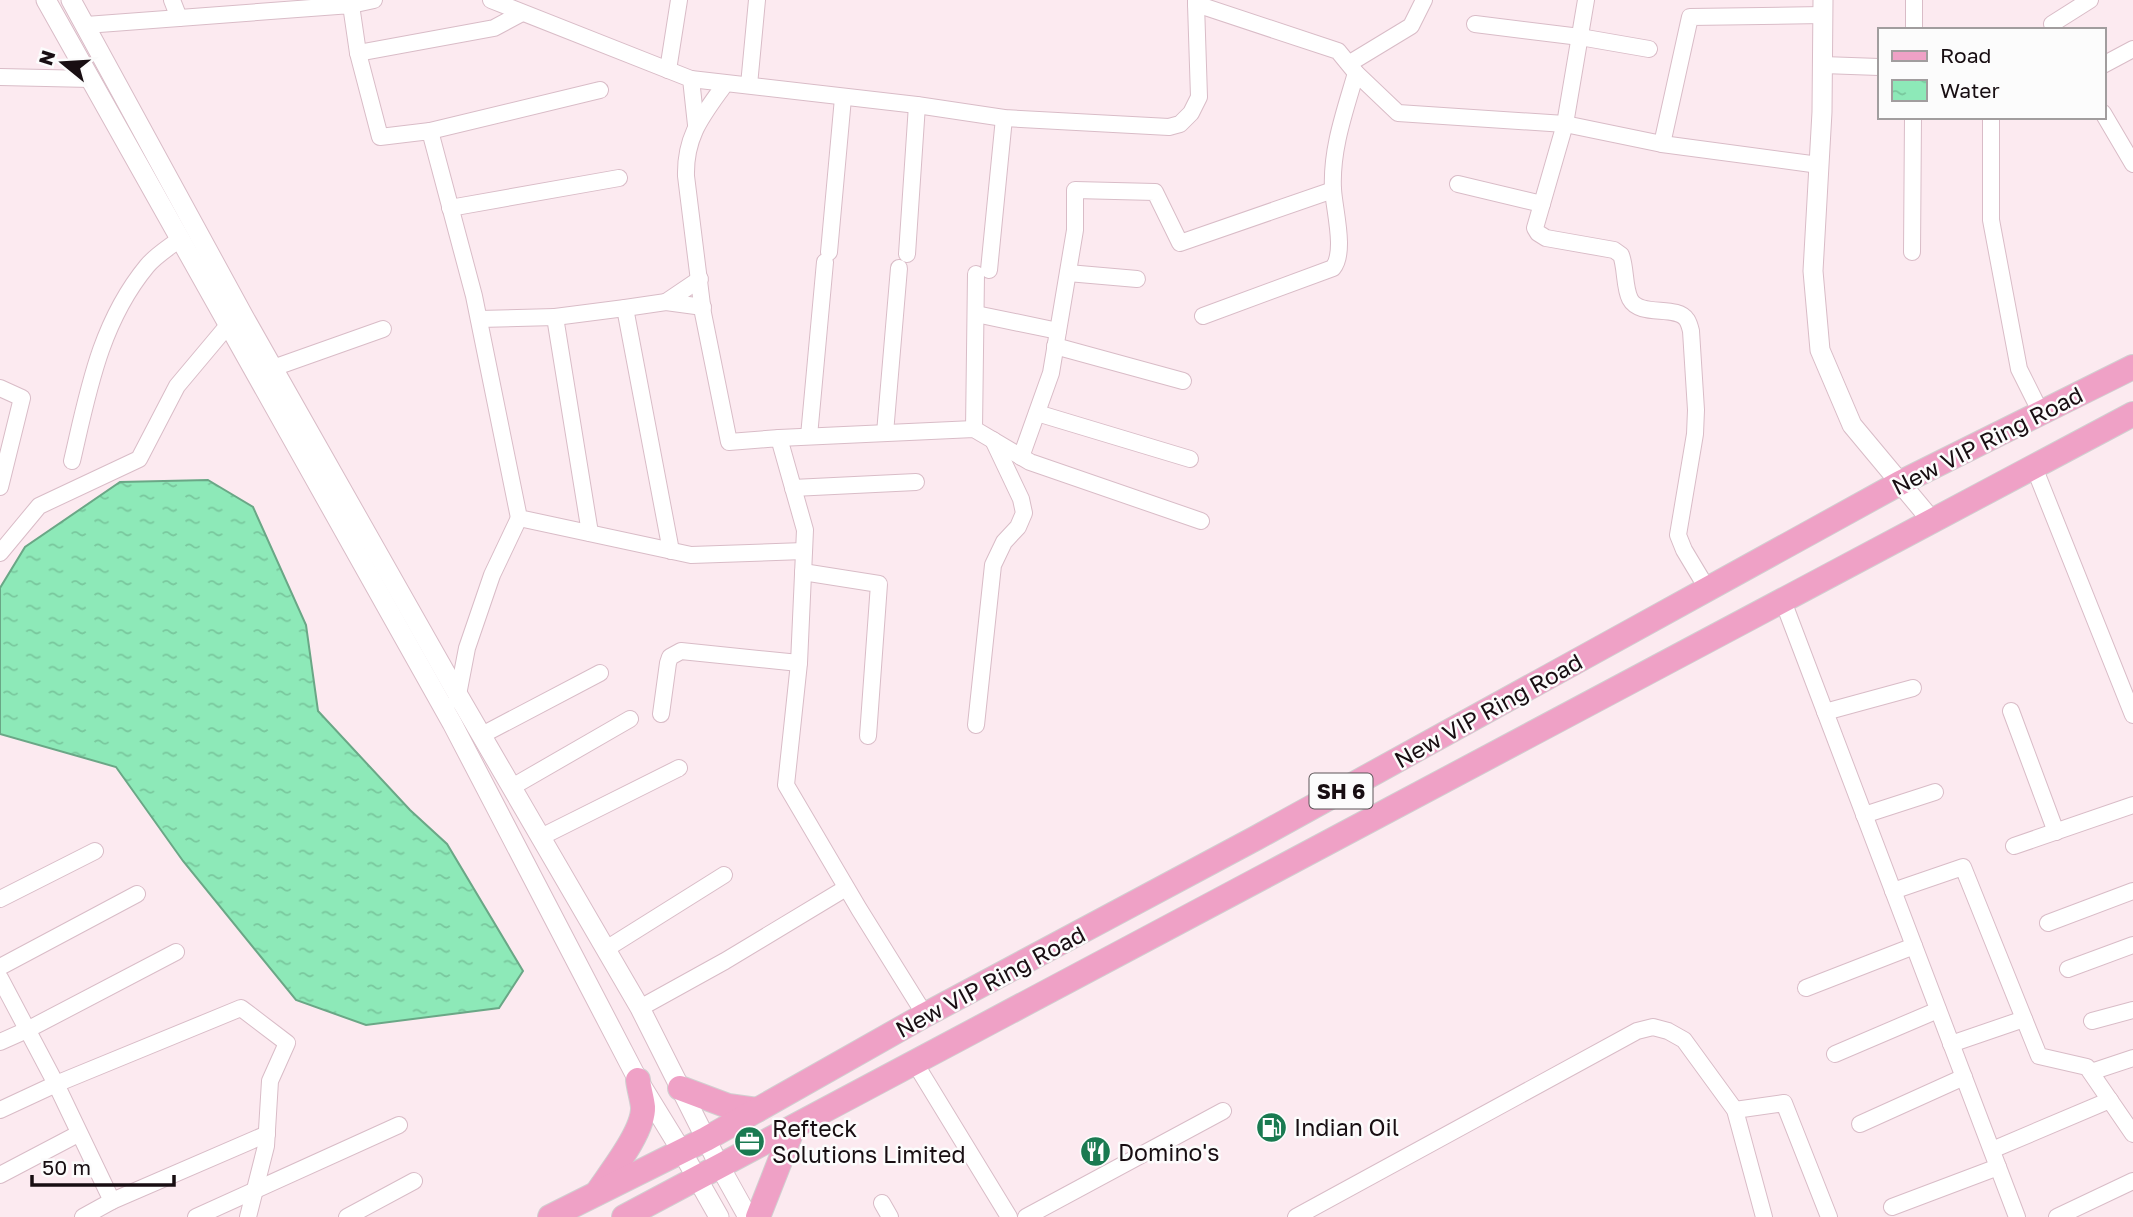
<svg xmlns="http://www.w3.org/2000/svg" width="2133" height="1217" font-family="'Golos Text',sans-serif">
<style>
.water{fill:url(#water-ripples);stroke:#6aa786;stroke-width:2}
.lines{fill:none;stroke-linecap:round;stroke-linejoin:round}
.minor-casing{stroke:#d9bcc7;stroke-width:18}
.tertiary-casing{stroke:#d9bcc7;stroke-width:21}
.primary-casing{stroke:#d1cfd0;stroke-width:26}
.minor{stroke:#fff;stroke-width:16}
.tertiary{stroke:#fff;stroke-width:19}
.primary{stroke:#efa1c6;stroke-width:24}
.labels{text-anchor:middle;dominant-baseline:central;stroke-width:5;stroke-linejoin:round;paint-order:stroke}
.shield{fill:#fcfcfc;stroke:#5c5558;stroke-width:2}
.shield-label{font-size:21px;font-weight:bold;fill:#180e12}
.street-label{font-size:23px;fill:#180e12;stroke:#fcfcfc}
.poi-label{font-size:23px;fill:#180e12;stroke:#fcfcfc;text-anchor:start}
</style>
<defs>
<pattern id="water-ripples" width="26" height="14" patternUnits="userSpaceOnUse" patternTransform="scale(1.75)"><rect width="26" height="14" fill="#8de9b8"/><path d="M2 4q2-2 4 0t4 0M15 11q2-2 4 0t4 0" fill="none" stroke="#79c79d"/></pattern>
</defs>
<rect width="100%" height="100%" fill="#fceaf0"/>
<polygon class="water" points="208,480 253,507 306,625 318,711 410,810 447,844 523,971 499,1008 366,1025 296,1000 183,861 116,767 0,734 0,588 25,547 120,482"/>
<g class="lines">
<defs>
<g id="minor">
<polyline points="172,0 179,18"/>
<polyline points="349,0 351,5 374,0"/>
<polyline points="491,0 691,79 696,125"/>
<polyline points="1196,0 1196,4 1338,51 1356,73 1398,113 1565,124 1662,144 1690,17 1823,15"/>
<path d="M1586 0 1565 124 1535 228 1538 233 1546 238 1614 250 1621 255C1626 268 1624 287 1630 299 1640 318 1677 304 1687 320 1689 323 1690 327 1691 331L1696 410 1695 434 1678 535 1684 550 1708 590"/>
<polyline points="1475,24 1580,37 1649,49"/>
<polyline points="86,25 351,5 358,53 380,137 430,131 474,296 519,518 691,555 804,551"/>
<polyline points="1914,30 1914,0"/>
<polyline points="2055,30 2052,24 2090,0"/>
<polyline points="358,53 494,28 522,13"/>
<polyline points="1350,63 1411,26 1424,0"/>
<polyline points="1823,65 1879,67"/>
<polyline points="2103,65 2133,49"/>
<polyline points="668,70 679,0"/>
<polyline points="0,77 91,79"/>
<polyline points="691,79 917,105 1004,118 1169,127 1180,124 1191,113 1199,97 1196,4"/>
<path d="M725 84C703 115 685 135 686 176L703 313 729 442 779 438 805 530 799 663 786 785 859 909 925 1015"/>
<polyline points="749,85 757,0"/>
<polyline points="2103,113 2133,164"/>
<polyline points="1991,117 1991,220 2019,369 2041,413"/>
<polyline points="430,131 600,90"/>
<polyline points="1662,144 1819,165"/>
<polyline points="1458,184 1542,204"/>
<polyline points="450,208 619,178"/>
<polyline points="829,252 843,98"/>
<polyline points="1912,252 1913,117"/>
<polyline points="907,254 917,105"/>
<polyline points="989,270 1004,118"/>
<polyline points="1068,273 1137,279"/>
<polyline points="666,302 700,279"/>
<polyline points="625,308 666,302 703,307"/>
<polyline points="976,314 1058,331"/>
<path d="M1203 316 1333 268C1346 252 1334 209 1333 189 1331 149 1345 111 1356 73"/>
<polyline points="555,317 625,308 671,551"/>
<polyline points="479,319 555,317 590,533"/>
<polyline points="1055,346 1183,381"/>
<polyline points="273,368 383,329"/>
<polyline points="0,388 22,398 0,487"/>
<polyline points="1037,413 1190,459"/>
<polyline points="974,429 976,274"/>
<polyline points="885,433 899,268"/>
<polyline points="809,436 825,262"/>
<polyline points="779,438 974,429 1030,462 1201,521"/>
<polyline points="1021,457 1051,373 1075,230 1075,190 1155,192 1180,243 1333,190"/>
<path d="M72 461C88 392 100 323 147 266 156 255 170 247 181 238"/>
<polyline points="2034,467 2133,715"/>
<polyline points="793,488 916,482"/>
<polyline points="0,553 39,506 139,459 177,386 229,324 237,320"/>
<polyline points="803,572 879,584 868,736"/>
<polyline points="1783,601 2017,1217"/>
<polyline points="457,700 467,648 492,575 519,518"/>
<polyline points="2011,711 2056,832"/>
<polyline points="1825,712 1913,688"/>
<polyline points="661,714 668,663 670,657 681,651 799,663"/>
<polyline points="976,725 993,565 1004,542 1018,527 1024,513 1021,499 993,440"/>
<polyline points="482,735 600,673"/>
<polyline points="512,787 630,719"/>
<polyline points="1864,815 1935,792"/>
<polyline points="541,837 679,768"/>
<polyline points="2014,846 2133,805"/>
<polyline points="1893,891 1963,867 2039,1056 2087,1067 2133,1134"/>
<polyline points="0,899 95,851"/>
<polyline points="2048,923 2133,891"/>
<polyline points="606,949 724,875"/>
<polyline points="0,967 137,894"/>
<polyline points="2068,969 2133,945"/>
<polyline points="0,978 56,1084 112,1201 267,1134"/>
<polyline points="1806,988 1914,946"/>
<polyline points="640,1008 725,961 846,888"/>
<polyline points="2092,1021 2133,1010"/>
<polyline points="0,1042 27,1030 176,952"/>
<polyline points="1951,1044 2024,1019"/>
<polyline points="1835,1054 1938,1010"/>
<polyline points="915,1063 1009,1217"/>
<polyline points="2091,1072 2133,1058"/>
<polyline points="0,1110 56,1084 241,1008 287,1043 270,1081 266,1146 248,1217"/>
<polyline points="1735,1110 1784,1103 1829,1217"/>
<polyline points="1860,1124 1964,1077"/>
<polyline points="1992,1150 2110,1100"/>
<polyline points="0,1175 78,1134"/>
<polyline points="882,1203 890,1217"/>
<polyline points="1892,1207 1998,1167"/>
<polyline points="83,1217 112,1201"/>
<polyline points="196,1217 399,1125"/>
<polyline points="347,1217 414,1181"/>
<polyline points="1026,1217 1223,1111"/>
<polyline points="1296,1217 1637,1031 1653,1027 1668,1031 1684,1040 1735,1110 1764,1217"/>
<polyline points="2057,1217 2133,1181"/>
</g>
<g id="tertiary">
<polyline points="46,0 452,723 638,1080 681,1150 719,1217"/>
<polyline points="71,0 244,317 458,695 640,1008 719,1165 748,1217"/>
<polyline points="1823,0 1822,112 1813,271 1820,350 1852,425 1932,521"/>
</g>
<g id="primary">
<polyline points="680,1088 728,1106 757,1110"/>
<path d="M597 1193C611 1172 644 1131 643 1107 642 1098 639 1089 638 1080"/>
<polyline points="550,1217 706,1139 925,1015 1256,838 1900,483 2133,367"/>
<polyline points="624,1217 2133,414"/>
<polyline points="758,1217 793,1128"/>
</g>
</defs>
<use href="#minor" class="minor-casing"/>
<use href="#tertiary" class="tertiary-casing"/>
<use href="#primary" class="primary-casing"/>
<use href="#minor" class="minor"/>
<use href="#tertiary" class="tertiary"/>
<use href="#primary" class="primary"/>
</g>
<defs>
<symbol id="fuel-disc" viewBox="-11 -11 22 22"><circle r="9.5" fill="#1a7a51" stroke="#fcfcfc"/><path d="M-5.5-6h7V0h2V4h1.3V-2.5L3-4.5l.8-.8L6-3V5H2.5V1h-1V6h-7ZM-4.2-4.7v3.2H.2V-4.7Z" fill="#fff"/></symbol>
<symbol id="office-disc" viewBox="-11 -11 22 22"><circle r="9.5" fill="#1a7a51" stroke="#fcfcfc"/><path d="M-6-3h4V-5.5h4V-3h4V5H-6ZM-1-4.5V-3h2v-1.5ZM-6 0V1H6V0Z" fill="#fff"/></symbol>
<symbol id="restaurant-disc" viewBox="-11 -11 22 22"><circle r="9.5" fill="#1a7a51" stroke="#fcfcfc"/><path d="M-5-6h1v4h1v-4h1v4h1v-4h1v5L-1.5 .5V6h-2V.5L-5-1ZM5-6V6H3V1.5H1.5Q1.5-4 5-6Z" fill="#fff"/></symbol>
</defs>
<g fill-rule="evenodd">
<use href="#fuel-disc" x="1254" y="1110" width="35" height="35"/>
<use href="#office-disc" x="732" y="1124" width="35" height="35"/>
<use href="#restaurant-disc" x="1078" y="1134" width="35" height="35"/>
</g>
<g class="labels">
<rect class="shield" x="1309.5" y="773.5" width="63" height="35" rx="5"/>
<g class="shield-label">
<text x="1341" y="791">SH 6</text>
</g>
<g class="street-label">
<text transform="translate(1987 440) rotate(-27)">New VIP Ring Road</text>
<text transform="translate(1488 710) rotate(-29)">New VIP Ring Road</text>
<text transform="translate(990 981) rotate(-28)">New VIP Ring Road</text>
</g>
<g class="poi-label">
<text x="1294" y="1127">Indian Oil</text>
<text x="772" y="1128">Refteck<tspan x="772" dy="26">Solutions Limited</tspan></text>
<text x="1118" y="1152">Domino's</text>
</g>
</g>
<rect x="1878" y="28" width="228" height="91" fill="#fcfcfc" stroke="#a19d9e" stroke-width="2"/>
<rect x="1892" y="51" width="35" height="10" fill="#efa1c6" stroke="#a19d9e" stroke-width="2"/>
<text x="1940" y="63" font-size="21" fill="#180e12">Road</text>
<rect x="1892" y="80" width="35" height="21" fill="url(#water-ripples)" stroke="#a19d9e" stroke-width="2"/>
<text x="1940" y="98" font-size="21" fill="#180e12">Water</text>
<g transform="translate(63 63) rotate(288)" stroke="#fcfcfc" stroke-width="5" paint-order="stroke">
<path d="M0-5L12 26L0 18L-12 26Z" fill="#180e12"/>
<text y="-10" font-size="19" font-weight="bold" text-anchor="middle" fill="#180e12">N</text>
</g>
<path d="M32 1175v10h142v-10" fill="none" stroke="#180e12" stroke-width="3.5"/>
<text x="42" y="1175" font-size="21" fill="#180e12" stroke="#fcfcfc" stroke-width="5" paint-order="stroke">50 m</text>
</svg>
